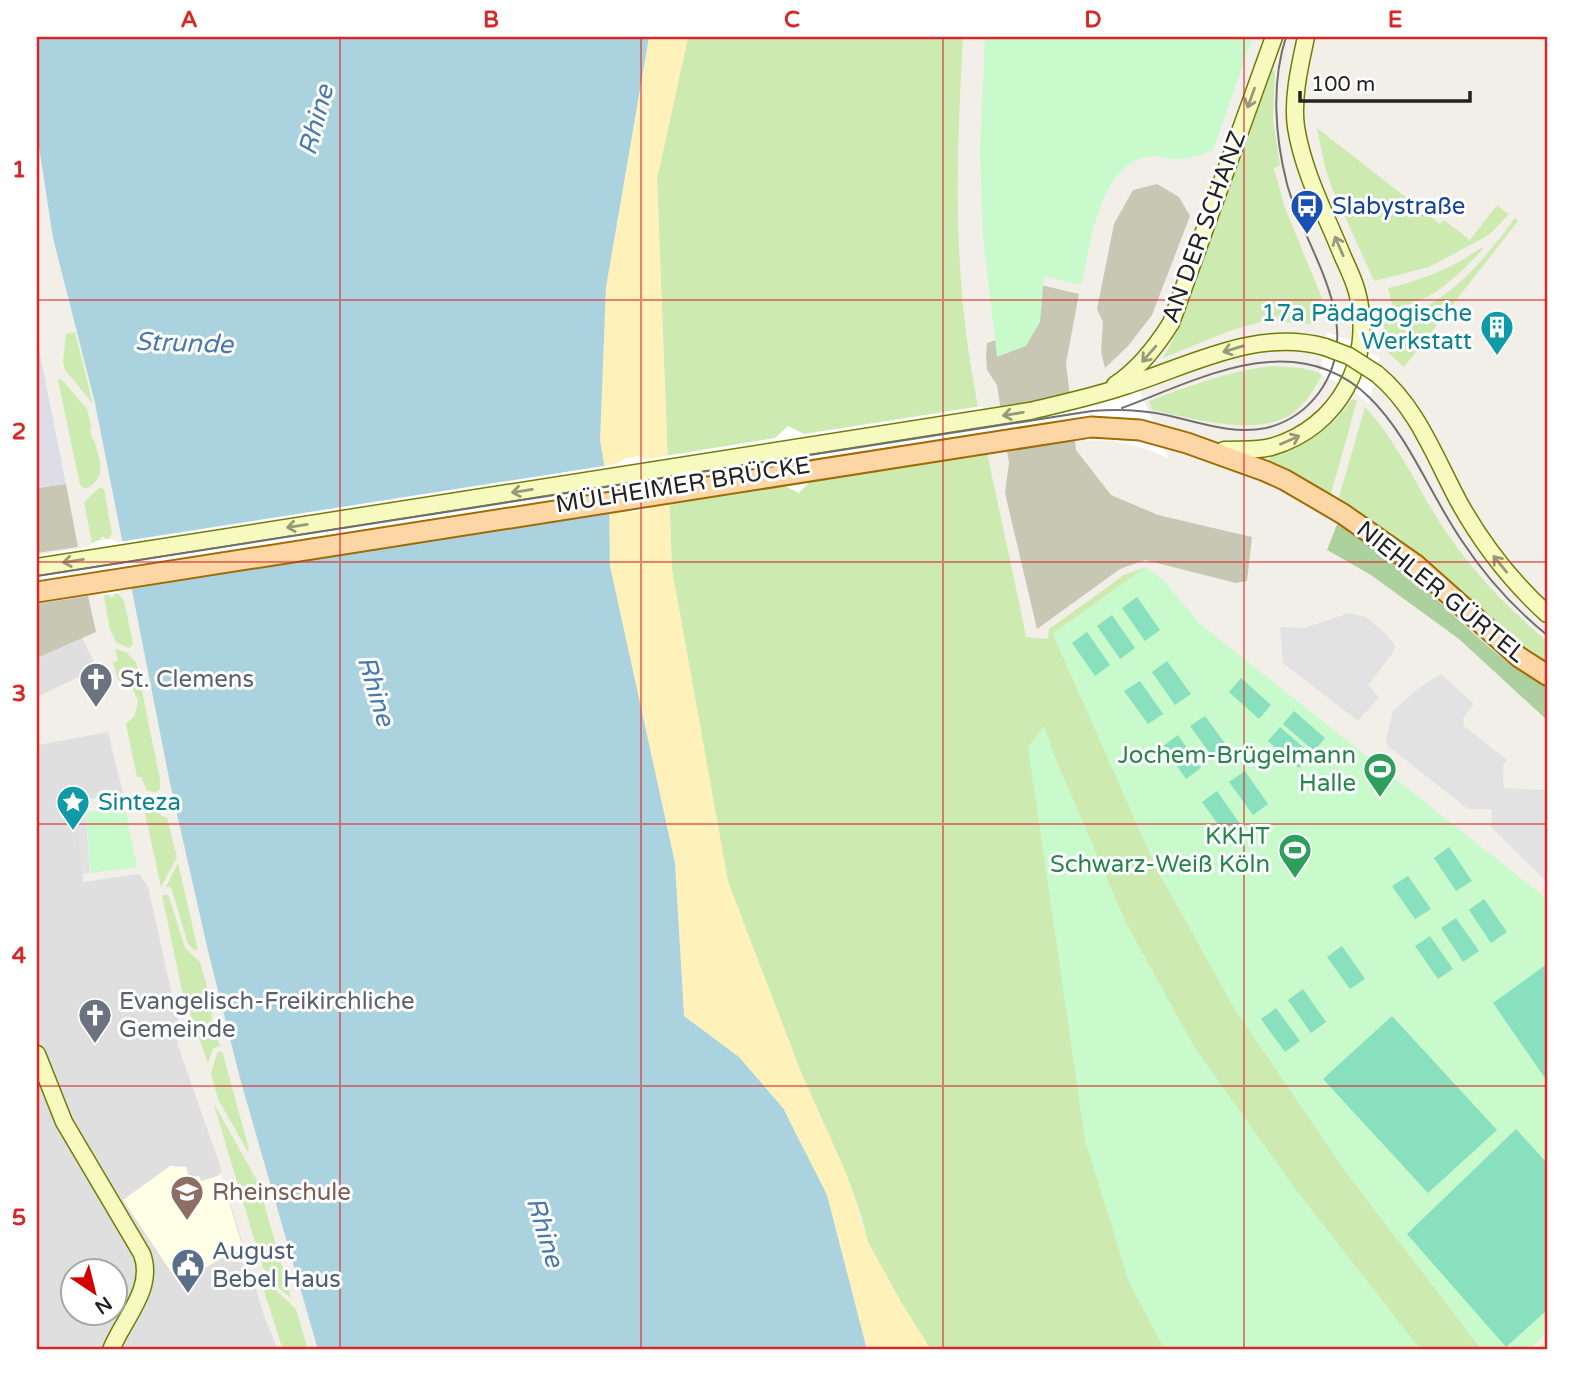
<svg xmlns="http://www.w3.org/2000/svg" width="1584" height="1387" font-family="'Varela Round',sans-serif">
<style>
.residential{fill:#e0dfdf;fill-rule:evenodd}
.education{fill:#ffffe5}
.construction{fill:#c7c7b4}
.grass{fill:#cdebb0}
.forest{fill:#add19e}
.sand{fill:#fff1ba}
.park{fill:#c8facc}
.pitch{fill:#88e0be}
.parking{fill:#e2e2e2}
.plaza{fill:#dddde8}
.water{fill:#aad3df}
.pier{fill:#fff}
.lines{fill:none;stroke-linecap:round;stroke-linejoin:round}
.secondary-casing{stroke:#707d05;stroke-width:19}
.primary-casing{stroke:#a06b00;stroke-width:23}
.secondary{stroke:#f7fabf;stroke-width:16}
.primary{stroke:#fcd6a4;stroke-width:19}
.tram{stroke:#707070;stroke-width:2}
.secondary-bridge-casing{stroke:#707d05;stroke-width:19;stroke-linecap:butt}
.secondary-bridge{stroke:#f7fabf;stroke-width:16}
.oneway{stroke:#979978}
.grid{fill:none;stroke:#d62828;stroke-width:2;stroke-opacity:0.55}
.labels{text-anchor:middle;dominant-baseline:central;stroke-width:6;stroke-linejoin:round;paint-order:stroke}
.transit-label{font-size:24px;fill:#164399;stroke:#fff;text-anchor:start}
.street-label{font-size:24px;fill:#222;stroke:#fff}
.culture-label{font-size:24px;fill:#0d838f;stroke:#fff;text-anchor:end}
.worship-label{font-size:24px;fill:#5b616d;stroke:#fff;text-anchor:start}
.leisure-label{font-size:24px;fill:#27864d;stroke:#fff;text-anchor:end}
.education-label{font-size:24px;fill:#785e54;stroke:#fff;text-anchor:start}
.service-label{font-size:24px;fill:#4e5e75;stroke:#fff;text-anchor:start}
.water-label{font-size:26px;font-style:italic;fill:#4a7aab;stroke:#fff}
.neatline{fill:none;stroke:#d62828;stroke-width:2.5}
.grid-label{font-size:23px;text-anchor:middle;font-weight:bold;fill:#d62828}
</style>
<rect width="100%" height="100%" fill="#f2efe9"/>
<g class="residential">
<polygon points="82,638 97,668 37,697 37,658"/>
<path d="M108 732 123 793 76 802 83 882 139 874 148 887 181 1035 177 1043 222 1171 218 1174 232 1208 264 1316 278 1350H37V743L38 745ZM74 1272H116V1314H74Z"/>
</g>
<polygon class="education" points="170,1166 186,1167 189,1178 199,1176 201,1181 221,1175 243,1249 225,1256 179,1284 123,1200"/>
<g class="construction">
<polygon points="1157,184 1179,197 1190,216 1152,315 1128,346 1105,368 1101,351 1103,322 1097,309 1114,224 1133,190"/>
<polygon points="1041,285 1079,294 1066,363 1076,450 1111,495 1158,515 1252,537 1247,581 1236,583 1145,560 1120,569 1037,629 1005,493 1009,463 997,385 987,370 986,357 987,343 1020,332"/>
<polygon points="66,484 78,547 37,553 37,488"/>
<polygon points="88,596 96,632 37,658 37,604"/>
</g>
<g class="grass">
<path d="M688 37H963C957 144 953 254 970 361 985 453 1008 545 1026 637L1048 639 1049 629 1124 575 1146 567 1053 634 1157 869 1235 1009 1346 1172 1482 1350H931L902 1304 868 1243 862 1217 846 1173 803 1077 728 882 672 570 657 179Z"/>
<polygon points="1270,68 1275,71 1273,118 1280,166 1274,168 1285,208 1322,298 1313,324 1264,321 1229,331 1163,358 1180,326 1198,266"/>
<polygon points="1317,128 1440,224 1444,220 1470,240 1497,205 1509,214 1489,235 1429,267 1374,281 1332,188 1325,167"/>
<path d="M1515 218 1518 221 1404 367 1383 348 1384 322C1445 309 1480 265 1515 218Z"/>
<path d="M1482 247 1483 249C1457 276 1432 303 1393 308L1388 288C1423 280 1453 268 1482 247Z"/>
<polygon points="75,332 93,404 65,370 63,361 66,334"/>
<path d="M1273 366 1302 368 1323 374C1315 387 1308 400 1297 410 1262 440 1193 418 1152 410L1149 401C1190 386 1229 371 1273 366Z"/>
<path d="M61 379 87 409 92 428 90 429 92 439H94C99 462 109 475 86 489L80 485 58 380Z"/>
<path d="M1352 399 1357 401 1331 494 1269 462 1268 460 1271 457C1305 445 1332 430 1352 399Z"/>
<path d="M1365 407C1396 440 1415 483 1439 521 1468 567 1505 606 1547 641V662L1504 631 1415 553 1339 497Z"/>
<polygon points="100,487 104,489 112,533 108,540 102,536 98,542 92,543 84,502"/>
<polygon points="116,592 124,600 133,644 129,648 117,643 110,630 104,596 105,593 112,598"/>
<polygon points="115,649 126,652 136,662 160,779 160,789 156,792 147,791 141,777 137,777 126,724 135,715 138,700 131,686 118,680 113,662 118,661"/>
<path d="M146 799C156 802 160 805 161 816L167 817 177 857 161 887 142 800Z"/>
<polygon points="178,863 198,950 194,950 188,944 171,887 166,887"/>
<polygon points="162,895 168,895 170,900 185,948 200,962 212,1005 212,1030 221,1046 213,1048 208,1063 182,991"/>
<polygon points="222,1051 249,1149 248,1152 218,1099 211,1074 217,1053"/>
<polygon points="213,1102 258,1182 291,1298 281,1290 263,1268"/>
<polygon points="259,1275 296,1309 308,1350 283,1350"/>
</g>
<path class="forest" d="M1338 522C1403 560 1451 618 1510 664 1521 672 1535 679 1547 686V720L1459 639 1371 575 1327 550Z"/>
<polygon class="sand" points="649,37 688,37 657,179 672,570 728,882 803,1078 846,1173 868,1242 902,1304 931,1350 867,1350 827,1195 783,1108 739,1057 684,1016 675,863 610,566 609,494 600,440 606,287"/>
<g class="park">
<path d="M985 37H1253L1213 150C1199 156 1186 160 1170 159 1165 158 1159 156 1154 156 1098 160 1092 243 1081 285L1044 276 1040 322 1026 346 997 357 983 236 980 151Z"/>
<polygon points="1146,567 1164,581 1200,624 1547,899 1547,1333 1528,1350 1482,1350 1346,1172 1235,1009 1157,869 1053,634"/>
<polygon points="1044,726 1055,757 1126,923 1195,1048 1296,1190 1421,1350 1165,1350 1130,1285 1085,1140 1028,747"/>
<polygon points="125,807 137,867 91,873 86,812"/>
</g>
<g class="pitch">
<polygon points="1137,597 1160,630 1145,641 1122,608"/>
<polygon points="1112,615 1135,648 1120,659 1097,626"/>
<polygon points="1087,632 1110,665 1095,676 1072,643"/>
<polygon points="1167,661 1191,694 1175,705 1152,672"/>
<polygon points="1241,678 1271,705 1259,719 1229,692"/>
<polygon points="1140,681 1163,714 1148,724 1124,691"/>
<polygon points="1294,711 1325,738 1314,751 1283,724"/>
<polygon points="1205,716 1229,749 1214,759 1190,726"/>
<polygon points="1280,727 1311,754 1299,768 1268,741"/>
<polygon points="1178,735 1201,768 1186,779 1163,746"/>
<polygon points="1245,771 1268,804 1253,815 1229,782"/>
<polygon points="1217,791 1240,824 1225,834 1202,802"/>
<polygon points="1449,847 1472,881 1456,891 1434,858"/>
<polygon points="1408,876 1431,909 1415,919 1392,886"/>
<polygon points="1484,899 1507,932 1491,943 1469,910"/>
<polygon points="1456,918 1479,951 1463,962 1441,928"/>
<polygon points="1430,936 1453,969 1438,979 1415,946"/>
<polygon points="1342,946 1365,979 1350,989 1327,957"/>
<polygon points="1547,964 1547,1081 1493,1003"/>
<polygon points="1303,989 1326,1022 1311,1033 1288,1000"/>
<polygon points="1276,1008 1300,1041 1285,1052 1261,1019"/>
<polygon points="1392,1016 1497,1130 1428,1193 1323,1079"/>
<polygon points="1516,1129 1547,1163 1547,1310 1506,1347 1407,1234"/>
</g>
<g class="parking">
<polygon points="1349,613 1366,617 1384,632 1395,645 1392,654 1368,685 1379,697 1358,721 1283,663 1280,627 1304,628"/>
<polygon points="1441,674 1474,704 1463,718 1464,726 1507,760 1503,766 1504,788 1545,790 1547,792 1547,882 1491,827 1492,809 1468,809 1388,746 1386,740 1393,711 1416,690"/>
<polygon points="86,814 90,873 82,874 77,815"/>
</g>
<polygon class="plaza" points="37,339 66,484 37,488"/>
<polygon class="water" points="37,37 649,37 606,287 600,440 609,494 610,566 675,863 684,1016 739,1057 783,1108 827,1195 867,1350 318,1350 241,1082 208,951 170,783 95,403 53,238 37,134"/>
<g class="pier">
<polygon points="1327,332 1354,342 1380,358 1369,403 1345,386 1320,374"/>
<polygon points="1139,390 1169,458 1144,448 1113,441 1066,440 811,480 799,493 783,485 654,504 646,510 632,512 624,510 126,587 119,593 104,595 94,593 37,602 37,555 88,547 96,541 110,539 118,542 616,464 624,459 638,456 647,459 775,438 788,426 804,434 982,406 986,424 1060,412"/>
</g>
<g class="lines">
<defs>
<g id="secondary">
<path d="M1377 374C1418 408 1435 458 1460 504 1483 545 1512 582 1547 614"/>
<path d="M1115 385C1139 369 1156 347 1171 323L1274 37"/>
<path d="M1224 450C1239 449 1257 451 1271 447 1339 428 1375 359 1357 292 1354 280 1348 268 1343 257 1326 215 1303 172 1296 127 1292 98 1300 65 1306 37"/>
<path d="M37 567 1030 411C1063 403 1096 396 1128 385 1191 365 1257 328 1325 347"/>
<path d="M37 1054 64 1122 142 1254C155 1289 123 1319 111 1350"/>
</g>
<polyline id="primary" points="37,592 1091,427 1140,430 1187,443 1265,471 1285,480 1343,514 1416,565 1519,657 1547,675"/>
</defs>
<use href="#secondary" class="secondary-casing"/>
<use href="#primary" class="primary-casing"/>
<use href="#secondary" class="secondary"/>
<use href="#primary" class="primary"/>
<g class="tram">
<path d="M1122 408C1168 391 1221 365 1269 362 1384 354 1410 465 1462 541 1485 576 1515 609 1547 635"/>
<path d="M37 576 1092 411C1118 409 1142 410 1166 415 1199 422 1232 435 1266 428 1287 423 1305 411 1318 394 1369 326 1305 251 1287 184 1275 137 1271 83 1286 37"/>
</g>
<defs>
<polyline id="secondary-bridge" points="1325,347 1349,356 1377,374"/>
</defs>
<use href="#secondary-bridge" class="secondary-bridge-casing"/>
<use href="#secondary-bridge" class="secondary-bridge"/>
</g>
<defs><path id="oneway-shaft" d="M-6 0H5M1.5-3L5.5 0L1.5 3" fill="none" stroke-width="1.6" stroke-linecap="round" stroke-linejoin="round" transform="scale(1.75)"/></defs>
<g class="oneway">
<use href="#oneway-shaft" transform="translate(1251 98) rotate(110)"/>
<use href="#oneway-shaft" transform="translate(1339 246) rotate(-113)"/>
<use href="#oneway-shaft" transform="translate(1233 349) rotate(163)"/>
<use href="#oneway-shaft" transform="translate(1149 354) rotate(131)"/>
<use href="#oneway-shaft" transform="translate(1013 414) rotate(171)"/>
<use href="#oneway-shaft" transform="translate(1290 440) rotate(-24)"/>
<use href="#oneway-shaft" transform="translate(522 491) rotate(171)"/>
<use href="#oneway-shaft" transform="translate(297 526) rotate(171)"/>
<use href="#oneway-shaft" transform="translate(73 561) rotate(171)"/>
<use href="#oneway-shaft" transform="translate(1500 564) rotate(-129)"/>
</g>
<path class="grid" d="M340 37V1350M641 37V1350M943 37V1350M1244 37V1350M37 300H1547M37 562H1547M37 824H1547M37 1086H1547"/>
<defs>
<symbol id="bus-pin" viewBox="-11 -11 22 30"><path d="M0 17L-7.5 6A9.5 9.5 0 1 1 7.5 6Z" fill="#1a4fb4" stroke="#fff"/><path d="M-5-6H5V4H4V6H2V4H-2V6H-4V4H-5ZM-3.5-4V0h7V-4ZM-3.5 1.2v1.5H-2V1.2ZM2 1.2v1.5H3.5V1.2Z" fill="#fff"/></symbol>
<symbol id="building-pin" viewBox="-11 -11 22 30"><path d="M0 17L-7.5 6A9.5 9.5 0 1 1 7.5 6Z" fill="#0f9aa8" stroke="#fff"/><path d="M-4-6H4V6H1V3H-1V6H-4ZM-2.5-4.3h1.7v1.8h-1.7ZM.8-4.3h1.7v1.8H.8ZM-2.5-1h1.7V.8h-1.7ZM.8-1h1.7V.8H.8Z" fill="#fff"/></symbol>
<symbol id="church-pin" viewBox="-11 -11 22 30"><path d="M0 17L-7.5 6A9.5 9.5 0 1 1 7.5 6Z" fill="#6b7280" stroke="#fff"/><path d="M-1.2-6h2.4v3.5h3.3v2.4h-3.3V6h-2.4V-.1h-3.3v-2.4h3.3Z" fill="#fff"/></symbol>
<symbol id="stadium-pin" viewBox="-11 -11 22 30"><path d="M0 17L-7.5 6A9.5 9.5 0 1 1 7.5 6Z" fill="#2e9e5b" stroke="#fff"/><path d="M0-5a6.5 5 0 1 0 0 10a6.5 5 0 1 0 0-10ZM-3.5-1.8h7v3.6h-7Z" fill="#fff"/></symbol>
<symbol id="sight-pin" viewBox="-11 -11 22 30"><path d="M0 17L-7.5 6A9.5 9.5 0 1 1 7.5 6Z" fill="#0f9aa8" stroke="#fff"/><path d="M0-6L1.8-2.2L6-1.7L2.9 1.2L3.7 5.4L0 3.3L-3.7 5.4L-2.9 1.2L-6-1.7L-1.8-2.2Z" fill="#fff"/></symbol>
<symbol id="school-pin" viewBox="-11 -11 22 30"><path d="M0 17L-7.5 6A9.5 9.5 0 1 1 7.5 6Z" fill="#8d6e63" stroke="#fff"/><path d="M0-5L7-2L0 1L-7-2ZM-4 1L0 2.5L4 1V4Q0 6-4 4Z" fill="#fff"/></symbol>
<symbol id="civic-pin" viewBox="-11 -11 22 30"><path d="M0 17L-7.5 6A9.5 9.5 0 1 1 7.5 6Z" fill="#5c6f8a" stroke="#fff"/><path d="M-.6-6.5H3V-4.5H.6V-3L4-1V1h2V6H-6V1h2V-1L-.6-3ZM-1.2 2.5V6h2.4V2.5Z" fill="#fff"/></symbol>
</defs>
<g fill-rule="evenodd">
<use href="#bus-pin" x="1288" y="187" width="38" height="52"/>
<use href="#building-pin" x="1478" y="308" width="38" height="52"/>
<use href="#church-pin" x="77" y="660" width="38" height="52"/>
<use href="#stadium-pin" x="1361" y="750" width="38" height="52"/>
<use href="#sight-pin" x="54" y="783" width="38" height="52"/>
<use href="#stadium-pin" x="1276" y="831" width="38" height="52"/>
<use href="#church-pin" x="76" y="996" width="38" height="52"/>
<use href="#school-pin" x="168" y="1173" width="38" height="52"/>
<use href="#civic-pin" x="169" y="1246" width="38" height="52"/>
</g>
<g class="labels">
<g class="transit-label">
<text x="1332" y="206">Slabystraße</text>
</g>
<g class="street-label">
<text transform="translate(1204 227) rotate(-70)">AN DER SCHANZ</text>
<text transform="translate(683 485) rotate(-9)">MÜLHEIMER BRÜCKE</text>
<text transform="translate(1441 592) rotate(39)">NIEHLER GÜRTEL</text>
</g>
<g class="culture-label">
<text x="1472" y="313">17a Pädagogische<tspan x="1472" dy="28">Werkstatt</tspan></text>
<text x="98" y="802" text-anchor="start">Sinteza</text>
</g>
<g class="worship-label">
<text x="120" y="679">St. Clemens</text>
<text x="119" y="1001">Evangelisch-Freikirchliche<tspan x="119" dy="28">Gemeinde</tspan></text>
</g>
<g class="leisure-label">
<text x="1356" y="755">Jochem-Brügelmann<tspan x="1356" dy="28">Halle</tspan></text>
<text x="1270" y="836">KKHT<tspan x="1270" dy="28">Schwarz-Weiß Köln</tspan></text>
</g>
<g class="education-label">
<text x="212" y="1192">Rheinschule</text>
</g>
<g class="service-label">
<text x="212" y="1251">August<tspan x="212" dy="28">Bebel Haus</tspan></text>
</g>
<g class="water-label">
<text transform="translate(316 120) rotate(-75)">Rhine</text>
<text transform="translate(184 343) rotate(2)">Strunde</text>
<text transform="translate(376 691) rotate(73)">Rhine</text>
<text transform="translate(545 1232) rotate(73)">Rhine</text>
</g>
</g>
<rect width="1584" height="1387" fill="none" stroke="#ffffff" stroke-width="77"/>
<g transform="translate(94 1292) rotate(145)"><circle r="33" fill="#ffffff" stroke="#a7a7a7" stroke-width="2"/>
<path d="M0-5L12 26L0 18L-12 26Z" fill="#d40000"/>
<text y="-10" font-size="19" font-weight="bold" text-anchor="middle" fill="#222222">N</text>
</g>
<path d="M1300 91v10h170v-10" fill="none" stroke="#222222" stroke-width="3.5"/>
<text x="1311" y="91" font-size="21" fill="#222222" stroke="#ffffff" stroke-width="5" paint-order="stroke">100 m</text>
<rect x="38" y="38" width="1508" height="1310" class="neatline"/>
<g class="grid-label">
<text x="189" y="27">A</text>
<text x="491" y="27">B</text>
<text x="792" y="27">C</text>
<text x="1093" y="27">D</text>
<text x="1395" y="27">E</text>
<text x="19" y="177">1</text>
<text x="19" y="439">2</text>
<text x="19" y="701">3</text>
<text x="19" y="963">4</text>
<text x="19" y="1225">5</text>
</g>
</svg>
